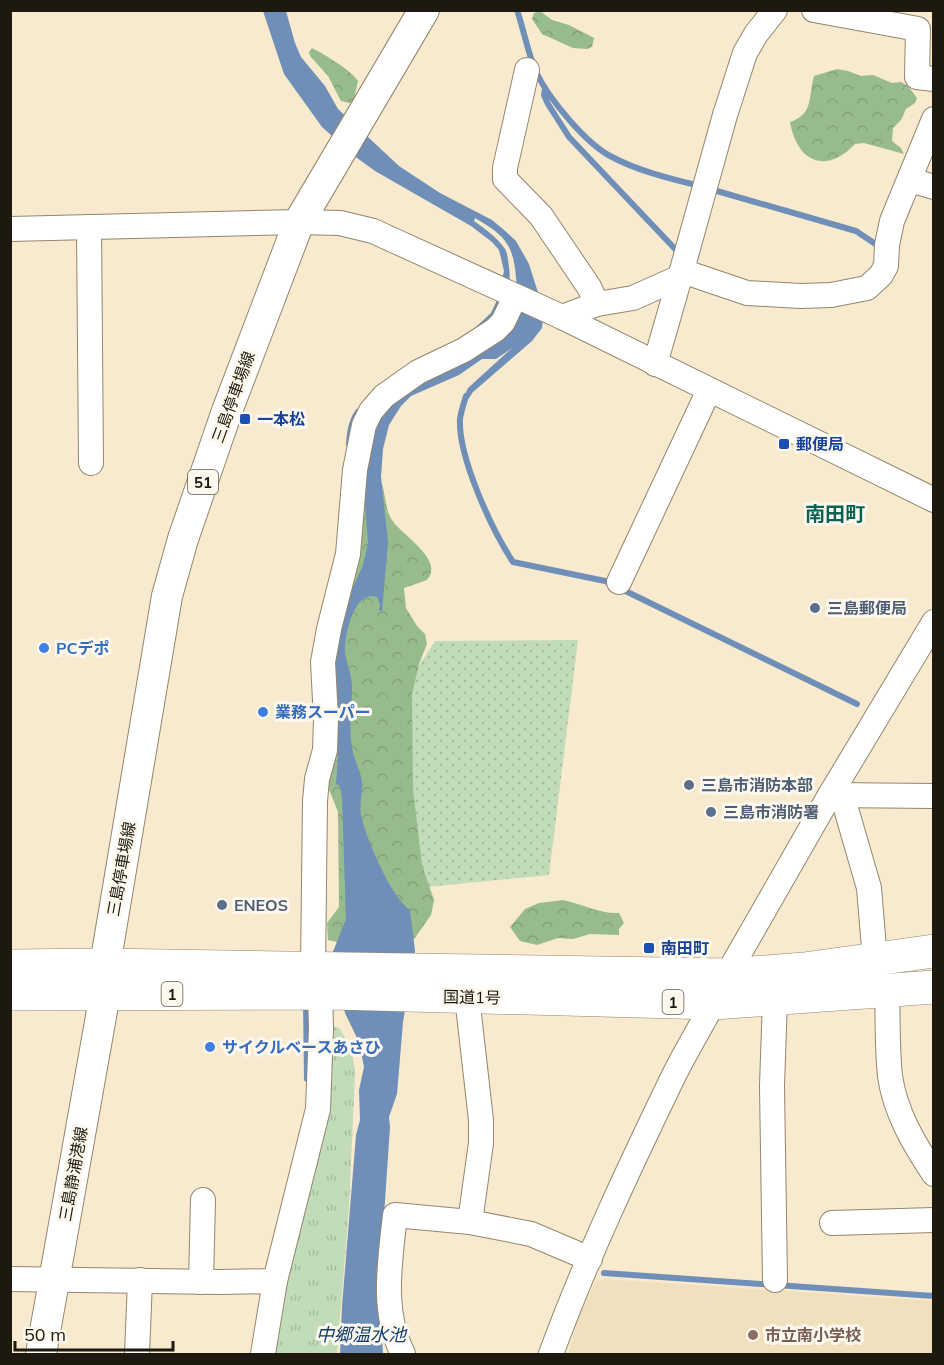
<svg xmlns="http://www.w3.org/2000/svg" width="944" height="1365" font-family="Mulish,'Noto Sans JP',sans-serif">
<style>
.built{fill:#f1e0bd}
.grass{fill:url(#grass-dots)}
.forest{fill:url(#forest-crowns)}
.park{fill:url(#park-tufts)}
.water{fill:#6f8fb9}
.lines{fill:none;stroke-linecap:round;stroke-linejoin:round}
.stream{stroke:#6f8fb9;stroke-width:6}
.minor-casing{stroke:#92866d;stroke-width:26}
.major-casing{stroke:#92866d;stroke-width:32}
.highway-casing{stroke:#92866d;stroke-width:34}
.minor{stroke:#fff;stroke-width:24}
.major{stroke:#fff;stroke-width:30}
.highway{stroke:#fff;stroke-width:33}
.transit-dot{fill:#1a4fb4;stroke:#fdf8ed;stroke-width:2}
.service-dot{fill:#5c6f8a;stroke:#fdf8ed;stroke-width:2}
.shop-dot{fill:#3f7fe0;stroke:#fdf8ed;stroke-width:2}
.education-dot{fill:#8d6e63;stroke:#fdf8ed;stroke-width:2}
.labels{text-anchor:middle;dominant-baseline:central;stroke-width:6;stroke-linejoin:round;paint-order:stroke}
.shield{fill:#fdf8ed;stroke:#615c52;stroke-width:1.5}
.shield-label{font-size:15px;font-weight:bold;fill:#1e190f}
.street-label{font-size:16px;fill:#1e190f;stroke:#fdf8ed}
.transit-label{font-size:16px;font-weight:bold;fill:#164399;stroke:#fdf8ed;text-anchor:start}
.service-label{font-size:16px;font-weight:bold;fill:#4e5e75;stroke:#fdf8ed;text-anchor:start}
.shop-label{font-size:16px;font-weight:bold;fill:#366cbe;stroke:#fdf8ed;text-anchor:start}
.education-label{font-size:16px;font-weight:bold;fill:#785e54;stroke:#fdf8ed;text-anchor:start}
.water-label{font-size:18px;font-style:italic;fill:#103d72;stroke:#fdf8ed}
.quarter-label{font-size:20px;font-weight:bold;fill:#096253;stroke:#fdf8ed}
</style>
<defs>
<pattern id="grass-dots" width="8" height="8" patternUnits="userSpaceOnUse" patternTransform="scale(1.5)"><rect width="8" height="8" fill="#c2dcba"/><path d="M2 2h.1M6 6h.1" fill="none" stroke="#a6bc9f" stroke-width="1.8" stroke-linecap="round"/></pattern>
<pattern id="forest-crowns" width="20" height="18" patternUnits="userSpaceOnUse" patternTransform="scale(1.5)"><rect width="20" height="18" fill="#98bb8e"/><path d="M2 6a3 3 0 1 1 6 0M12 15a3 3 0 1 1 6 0" fill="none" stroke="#83a079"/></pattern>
<pattern id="park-tufts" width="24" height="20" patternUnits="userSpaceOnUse" patternTransform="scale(1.5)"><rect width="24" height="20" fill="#c2dcba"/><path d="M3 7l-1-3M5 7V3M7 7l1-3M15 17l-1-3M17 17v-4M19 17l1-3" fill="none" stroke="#a6bc9f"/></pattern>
</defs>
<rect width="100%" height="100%" fill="#f7eace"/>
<polygon class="built" points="604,1279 933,1301 933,1354 568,1354 579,1315 596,1281"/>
<polygon class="grass" points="578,640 549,875 416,888 407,684 435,641"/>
<g class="forest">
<polygon points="540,11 552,20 569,25 594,38 592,47 587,49 573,48 542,34 532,19 534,13"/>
<path d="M312 48C324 54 352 71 358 81L354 99 350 103 341 101 328 76 310 56 309 52Z"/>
<path d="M837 69 848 71 861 76 873 75 892 83 901 82 908 86 917 98 915 103 906 109 901 120 893 128 892 141 901 148 904 154 864 143 855 144C826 175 797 162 790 122 814 114 808 97 814 76Z"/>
<path d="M362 477 382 484C386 496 385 510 392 520 400 533 435 554 431 572 431 575 428 578 427 580L404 588 406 608 417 626 425 634 427 644 419 664 412 694 413 789 422 865 434 900 431 915 410 945H351L328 940 327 923 339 907 338 812 328 787Z"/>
<path d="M563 900C583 904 599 914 619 913L624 923 619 929V935L590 934 573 939 558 938 537 945 520 941 510 927 525 909 539 903Z"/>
</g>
<path class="park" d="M326 1025 339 1028C350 1044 354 1056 355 1075L349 1207 337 1354H269Z"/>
<path class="water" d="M263 11H286L295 43 301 57 325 86 338 109 399 166 440 193 492 220 503 229 516 241 529 264 541 302 543 319 542 328 532 341 473 392 465 404 461 403 468 388 512 348 496 359H482L459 375 411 396 401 406 389 425 383 449 381 477 388 542 382 611 379 610 380 605 377 597C354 589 344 636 345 653 347 665 352 675 352 688 352 709 348 732 353 752 355 762 361 772 362 782 363 795 358 806 362 819 367 840 392 899 410 910L415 951 403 1022 397 1094 389 1117 390 1127 381 1260 380 1309 383 1354H340L342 1306 356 1135 360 1120 359 1090 364 1067 359 1042 345 1013 332 954 346 919 342 798 340 786 336 784 338 756 332 743 333 728 330 664 332 644 338 621 363 565 368 543C366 507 356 448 377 417 399 384 441 368 475 350 489 342 505 333 513 318 520 307 517 290 516 277 513 243 504 235 475 218L474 221C485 229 497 237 505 249 508 254 508 261 509 267 514 301 491 321 468 341L465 337 491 313 498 298 504 271 499 250 492 242 471 226 375 171 353 155 322 127 284 74Z"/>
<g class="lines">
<g class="stream">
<path d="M517 10C524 31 528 53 536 72 549 99 586 144 612 157 638 171 672 179 700 186"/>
<polyline points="545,89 544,95 548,104 569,137 677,251"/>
<polyline points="710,189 856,231 880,247"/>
<path d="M466 396C464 403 461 411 460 419 458 457 492 530 513 562L605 581 857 704"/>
<path d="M349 444C350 432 351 422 358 412"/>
<polyline points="306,1002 307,1079"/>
<polyline points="604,1273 934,1296"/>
</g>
<defs>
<g id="minor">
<polyline points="814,10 918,29 917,77 934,79"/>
<polyline points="527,70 505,168 505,179 541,216 589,287 597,304"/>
<polyline points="910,180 934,187"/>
<polyline points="89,227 91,463"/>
<polyline points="10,229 299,222 340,223 373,231 562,317 934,500"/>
<polyline points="682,271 747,293 800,296 831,295 867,288 881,275 886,266 887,245 892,221 934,119"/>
<polyline points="562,317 597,304 633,298 680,277 725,115 745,53 756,34 775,10"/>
<polyline points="655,364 680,277"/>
<polyline points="619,582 709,390"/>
<polyline points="830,795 934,796"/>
<polyline points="842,795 869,888 875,960"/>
<polyline points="313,967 315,801 317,779 325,750 326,719 323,662 329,629 348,554 355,470 364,425 371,411 384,396 418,372 464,350 495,330 503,322 515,297"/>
<path d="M887 991C888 1019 887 1048 890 1076 895 1112 914 1144 934 1174"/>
<polyline points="467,997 481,1120 481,1143 470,1222 531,1234 590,1259"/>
<polyline points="775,999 772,1086 775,1280"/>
<polyline points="832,1223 934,1220"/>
<polyline points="10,1279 220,1282 275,1281"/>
<polyline points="201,1282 203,1200"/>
<polyline points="137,1354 140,1280"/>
<polyline points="263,1354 275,1281 318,1109 321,1028 320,993"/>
<path d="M403 1354C381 1311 390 1262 395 1215L470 1222"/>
<path d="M551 1354C586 1259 630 1166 674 1075 691 1041 712 1009 727 975L830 795 934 622"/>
</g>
<polyline id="major" points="41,1354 105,994 105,965 167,596 183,539 227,411 299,222 424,10"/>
<g id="highway">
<polyline points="10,966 105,965 727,975 804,969 934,951"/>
<polyline points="10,994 334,993 714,1003 934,987"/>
</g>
</defs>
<use href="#minor" class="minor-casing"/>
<use href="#major" class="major-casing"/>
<use href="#highway" class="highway-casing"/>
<use href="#minor" class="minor"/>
<use href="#major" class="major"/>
<use href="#highway" class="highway"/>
</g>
<g class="transit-dot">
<rect x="239" y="413" width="12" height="12" rx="3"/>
<rect x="778" y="438" width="12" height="12" rx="3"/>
<rect x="643" y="942" width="12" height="12" rx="3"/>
</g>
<g class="service-dot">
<circle cx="815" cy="608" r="6"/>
<circle cx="689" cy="785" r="6"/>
<circle cx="711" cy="812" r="6"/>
<circle cx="222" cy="905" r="6"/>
</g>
<g class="shop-dot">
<circle cx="44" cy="648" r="6"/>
<circle cx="263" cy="712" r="6"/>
<circle cx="210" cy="1047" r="6"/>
</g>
<circle class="education-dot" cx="753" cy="1335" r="6"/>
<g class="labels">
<g class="shield">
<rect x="188" y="470" width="30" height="24" rx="4.5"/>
<rect x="161.5" y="982" width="21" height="24" rx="4.5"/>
<rect x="662.5" y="990" width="21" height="24" rx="4.5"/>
</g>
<g class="shield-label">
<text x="203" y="482">51</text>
<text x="172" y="994">1</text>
<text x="673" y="1002">1</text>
</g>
<g class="street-label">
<text transform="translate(233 397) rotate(-70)">三島停車場線</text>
<text transform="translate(121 869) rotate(-80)">三島停車場線</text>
<text transform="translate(472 997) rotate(1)">国道1号</text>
<text transform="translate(73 1174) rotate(-80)">三島静浦港線</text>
</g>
<g class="transit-label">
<text x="257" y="419">一本松</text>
<text x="796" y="444">郵便局</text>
<text x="661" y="948">南田町</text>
</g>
<g class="service-label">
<text x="827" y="608">三島郵便局</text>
<text x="701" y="785">三島市消防本部</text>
<text x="723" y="812">三島市消防署</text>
<text x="234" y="905">ENEOS</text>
</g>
<g class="shop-label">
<text x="56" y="648">PCデポ</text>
<text x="275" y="712">業務スーパー</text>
<text x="222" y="1047">サイクルベースあさひ</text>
</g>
<g class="education-label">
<text x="765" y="1335">市立南小学校</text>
</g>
<g class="water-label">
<text x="361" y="1334">中郷温水池</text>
</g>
<g class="quarter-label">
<text x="835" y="513">南田町</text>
</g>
</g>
<rect width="944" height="1365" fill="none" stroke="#1e190f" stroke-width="24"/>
<path d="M15 1341v9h158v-9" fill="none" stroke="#1e190f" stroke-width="3"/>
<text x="24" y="1341" font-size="18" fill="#1e190f" stroke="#fdf8ed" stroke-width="4.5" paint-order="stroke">50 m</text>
</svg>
